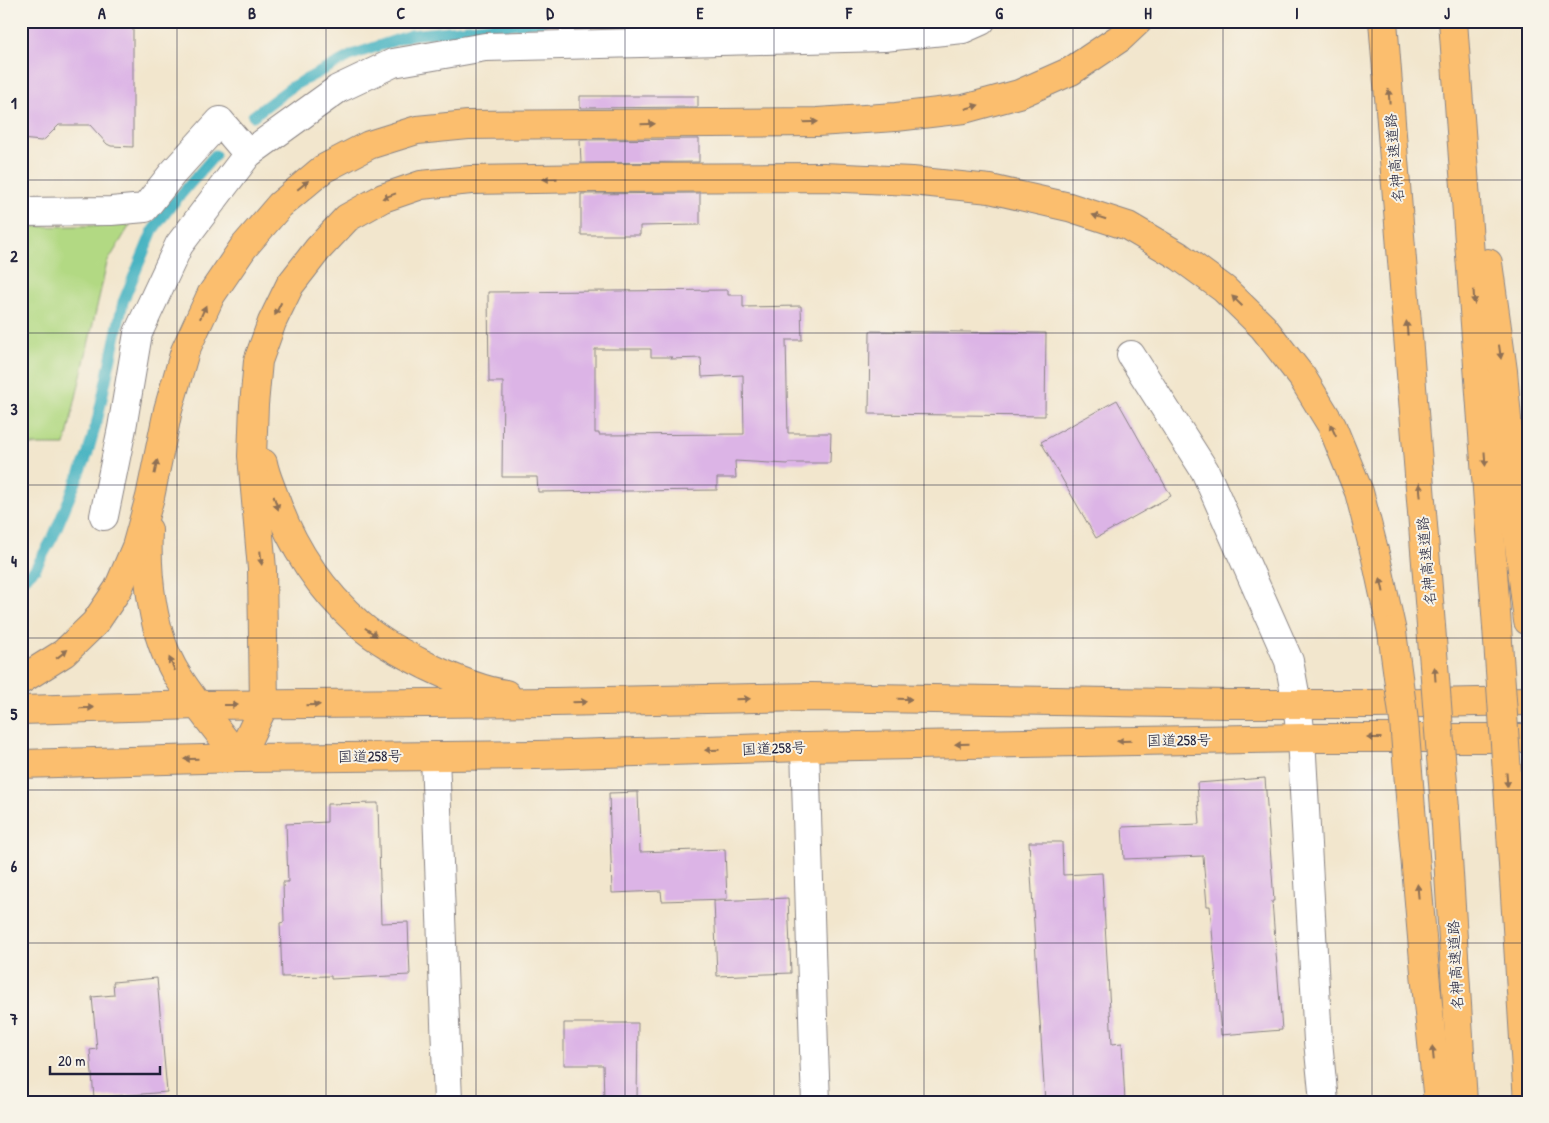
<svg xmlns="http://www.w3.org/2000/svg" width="1549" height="1123" font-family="'Patrick Hand','Klee One',sans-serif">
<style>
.green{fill:#b2d983;stroke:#6a7e5f}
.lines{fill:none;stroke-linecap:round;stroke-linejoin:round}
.stream{stroke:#44b2c1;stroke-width:11}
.building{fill:#dcb4e6;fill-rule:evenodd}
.minor-casing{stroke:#8a8484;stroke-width:30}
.highway-casing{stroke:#8a8484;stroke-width:30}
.minor{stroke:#fff;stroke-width:28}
.highway{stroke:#fbbe6e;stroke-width:28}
.highway-bridge-casing{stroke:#8a8484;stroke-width:30;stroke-linecap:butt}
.highway-bridge{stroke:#fbbe6e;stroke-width:28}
.oneway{fill:#8e7054}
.grid{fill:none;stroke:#22223b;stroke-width:1;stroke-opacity:0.55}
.labels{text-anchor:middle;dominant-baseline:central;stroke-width:4;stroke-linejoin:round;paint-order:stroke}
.street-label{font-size:15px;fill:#22223b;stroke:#f7f3e8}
.neatline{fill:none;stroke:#22223b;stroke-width:2}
.grid-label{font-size:16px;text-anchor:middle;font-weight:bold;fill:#22223b}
</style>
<rect width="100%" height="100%" fill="#f7f3e8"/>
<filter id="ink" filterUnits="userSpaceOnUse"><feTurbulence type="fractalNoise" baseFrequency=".02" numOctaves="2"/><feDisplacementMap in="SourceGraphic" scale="10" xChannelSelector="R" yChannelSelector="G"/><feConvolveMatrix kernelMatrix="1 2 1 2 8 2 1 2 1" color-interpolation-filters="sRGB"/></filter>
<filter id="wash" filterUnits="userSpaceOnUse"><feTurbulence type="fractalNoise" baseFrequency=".0096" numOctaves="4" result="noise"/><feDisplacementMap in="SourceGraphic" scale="20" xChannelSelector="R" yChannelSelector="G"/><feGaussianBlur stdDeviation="1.12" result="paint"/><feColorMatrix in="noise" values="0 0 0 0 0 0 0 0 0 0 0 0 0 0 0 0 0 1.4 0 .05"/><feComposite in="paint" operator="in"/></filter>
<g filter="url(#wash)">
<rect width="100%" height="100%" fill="#f2e6cd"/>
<polygon class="green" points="130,225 107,263 65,445 21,445 21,227"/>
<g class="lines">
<g class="stream">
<polyline points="253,116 293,86 352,55 411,35 544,21"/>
<polyline points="21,582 35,569 53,537 87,456 98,417 123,302 153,230 171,206 215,155"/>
</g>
</g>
<g id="blocks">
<g class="building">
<polygon points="21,21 133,21 133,147 111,146 107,144 90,125 59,125 45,139 41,141 21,139"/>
<polygon points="580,96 698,96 698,107 580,108"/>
<polygon points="699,139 699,162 581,163 580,140"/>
<polygon points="700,193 700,225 640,226 640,235 581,235 581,194"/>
<path d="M728 290V295H743V307L801 306 802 340H786L788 433H831L830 463H788V464L735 461 736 478H717V490L538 492 537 477H502L503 382H489L488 292ZM595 349H651V357H672L671 359 701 358 702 377 743 375 744 434 599 435V433H595Z"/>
<polygon points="870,331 1046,333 1045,416 869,414"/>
<polygon points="1117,400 1171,496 1096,538 1041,442"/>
<polygon points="1265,778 1274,901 1272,901 1282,1030 1221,1035 1210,906 1207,906 1203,856 1124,859 1122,827 1200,824 1197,783"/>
<polygon points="638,792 640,852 725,849 727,899 662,901 661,891 612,893 609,793"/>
<polygon points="378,803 381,923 408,922 410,975 331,979 331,976 282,977 280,923 284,922 283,882 288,882 286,824 327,822 327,804"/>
<polygon points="1029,842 1062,842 1063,875 1102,873 1112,1044 1122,1043 1125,1102 1045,1102"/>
<polygon points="788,898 791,973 717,976 714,901"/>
<polygon points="157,978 167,1092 94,1098 90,1050 97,1049 92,997 114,995 113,982"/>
<polygon points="564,1023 638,1023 637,1100 604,1100 603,1065 564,1065"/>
</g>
</g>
</g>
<g filter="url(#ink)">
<use href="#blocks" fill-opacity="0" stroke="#8a8484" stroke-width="1"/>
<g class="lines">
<defs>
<g id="minor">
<polyline points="21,212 111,211 145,208 172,174 220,121 248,154"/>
<polyline points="1131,355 1205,471 1289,661 1297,704 1301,738 1318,1041 1324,1102"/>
<polyline points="104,516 122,428 138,333 179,245 248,154 338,89 393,63 485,47 884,37 963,29 981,21"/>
<polyline points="805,747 814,1050 816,1102"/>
<polyline points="435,756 448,1102"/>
</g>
<g id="highway">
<polyline points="1383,21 1431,626"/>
<polyline points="1453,21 1497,627"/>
<polyline points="1488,263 1503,371 1514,502 1528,621"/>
<path d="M263 463C265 474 270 485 274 496 291 545 320 589 359 624 379 642 404 654 427 666 452 678 479 690 506 694"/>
<path d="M148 530C146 576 152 635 177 675 195 704 218 731 239 758"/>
<polyline points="21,680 64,653 95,623 118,589 136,547 150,497 168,410 185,351 211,295 243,248 280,205 323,169 369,145 417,130 468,125 817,122 896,117 964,109 1019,94 1071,71 1120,38 1138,21"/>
<polyline points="21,710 199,705 554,702 812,697 1228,704 1376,704 1528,701"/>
<polyline points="239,758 264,705 262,569 252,456 254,405 258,361 272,322 290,285 318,249 347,218 383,198 421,185 471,180 599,178 823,177 912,181 990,189 1069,207 1128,226 1179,256 1224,289 1263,327 1302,377 1332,426 1359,492 1376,558 1392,632"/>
<polyline points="21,764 239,758 537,755 805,747 1301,738 1528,738"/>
<polyline points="1411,809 1426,984 1438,1102"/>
<polyline points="1445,809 1463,1102"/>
<polyline points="1510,817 1528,1102"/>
</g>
</defs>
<use href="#minor" class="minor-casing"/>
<use href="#highway" class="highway-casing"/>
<use href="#minor" class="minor"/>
<use href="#highway" class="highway"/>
<defs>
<g id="highway-bridge">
<polyline points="1431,626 1445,809"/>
<polyline points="1497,627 1510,817"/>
<polyline points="1392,632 1404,721 1411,809"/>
</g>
</defs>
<use href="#highway-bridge" class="highway-bridge-casing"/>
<use href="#highway-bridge" class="highway-bridge"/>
</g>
<defs><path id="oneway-solid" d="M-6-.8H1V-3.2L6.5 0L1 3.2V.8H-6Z" transform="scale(1.25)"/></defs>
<g class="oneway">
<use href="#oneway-solid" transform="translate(1389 96) rotate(-95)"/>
<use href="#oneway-solid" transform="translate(972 107) rotate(-16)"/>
<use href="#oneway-solid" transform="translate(811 122) rotate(-1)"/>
<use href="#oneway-solid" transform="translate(648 124) rotate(-1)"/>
<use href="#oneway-solid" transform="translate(550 179) rotate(179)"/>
<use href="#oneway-solid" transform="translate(303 185) rotate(-40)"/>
<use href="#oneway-solid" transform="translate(389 196) rotate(160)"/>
<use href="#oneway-solid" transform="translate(1099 217) rotate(-162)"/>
<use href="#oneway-solid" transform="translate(1474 297) rotate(86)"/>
<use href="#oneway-solid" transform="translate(1237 301) rotate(-136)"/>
<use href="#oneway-solid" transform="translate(278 309) rotate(116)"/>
<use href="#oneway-solid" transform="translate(203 312) rotate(-66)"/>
<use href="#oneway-solid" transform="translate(1407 328) rotate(-95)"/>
<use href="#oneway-solid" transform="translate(1500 352) rotate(82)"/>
<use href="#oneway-solid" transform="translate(1333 430) rotate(-115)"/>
<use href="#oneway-solid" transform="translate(1485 459) rotate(86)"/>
<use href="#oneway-solid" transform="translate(156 467) rotate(-78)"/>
<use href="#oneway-solid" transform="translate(1420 490) rotate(-95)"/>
<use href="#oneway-solid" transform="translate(276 503) rotate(71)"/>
<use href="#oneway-solid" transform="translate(261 558) rotate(84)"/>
<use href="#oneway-solid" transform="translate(1382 585) rotate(-102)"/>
<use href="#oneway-solid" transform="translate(371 632) rotate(35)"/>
<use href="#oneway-solid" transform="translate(62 654) rotate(-38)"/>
<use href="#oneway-solid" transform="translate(172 664) rotate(-114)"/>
<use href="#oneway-solid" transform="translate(1435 674) rotate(-94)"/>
<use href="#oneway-solid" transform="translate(743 699) rotate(-1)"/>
<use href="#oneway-solid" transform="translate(905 699) rotate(1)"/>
<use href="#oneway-solid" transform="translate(580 702) rotate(-1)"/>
<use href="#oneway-solid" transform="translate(231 705)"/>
<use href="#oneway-solid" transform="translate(313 705) rotate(-1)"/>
<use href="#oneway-solid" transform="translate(87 708) rotate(-2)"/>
<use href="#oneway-solid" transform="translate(1374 738) rotate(-180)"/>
<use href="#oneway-solid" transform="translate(1124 741) rotate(179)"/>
<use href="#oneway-solid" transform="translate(962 744) rotate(179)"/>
<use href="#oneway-solid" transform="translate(712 750) rotate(178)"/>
<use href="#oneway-solid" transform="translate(191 759) rotate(178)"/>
<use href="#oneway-solid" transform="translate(1507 780) rotate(86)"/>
<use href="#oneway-solid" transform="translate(1418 891) rotate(-95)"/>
<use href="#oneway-solid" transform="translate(1433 1053) rotate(-96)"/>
</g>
</g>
<path class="grid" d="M177 21V1102M326 21V1102M476 21V1102M625 21V1102M774 21V1102M924 21V1102M1073 21V1102M1223 21V1102M1372 21V1102M21 180H1528M21 333H1528M21 485H1528M21 638H1528M21 790H1528M21 943H1528"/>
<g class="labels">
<g class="street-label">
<text transform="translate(1394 158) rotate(-95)">名神高速道路</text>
<text transform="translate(1426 561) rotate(-95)">名神高速道路</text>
<text transform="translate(1179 740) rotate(-1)">国道258号</text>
<text transform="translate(774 748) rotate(-2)">国道258号</text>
<text transform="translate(370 756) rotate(-1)">国道258号</text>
<text transform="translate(1455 965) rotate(-93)">名神高速道路</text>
</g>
</g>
<rect width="1549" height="1123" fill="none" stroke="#f7f3e8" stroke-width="55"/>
<path d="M50 1066v8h110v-8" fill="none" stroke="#22223b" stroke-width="2.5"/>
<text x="58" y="1066" font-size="15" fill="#22223b" stroke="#f7f3e8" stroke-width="4" paint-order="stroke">20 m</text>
<rect x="28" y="28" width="1494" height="1068" class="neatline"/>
<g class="grid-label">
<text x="102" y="19">A</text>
<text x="252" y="19">B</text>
<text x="401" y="19">C</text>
<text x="550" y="19">D</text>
<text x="700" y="19">E</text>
<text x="849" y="19">F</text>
<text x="999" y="19">G</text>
<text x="1148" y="19">H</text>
<text x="1297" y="19">I</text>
<text x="1447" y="19">J</text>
<text x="14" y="109">1</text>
<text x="14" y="262">2</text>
<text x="14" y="415">3</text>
<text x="14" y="567">4</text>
<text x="14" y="720">5</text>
<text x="14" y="872">6</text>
<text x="14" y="1025">7</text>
</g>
</svg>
